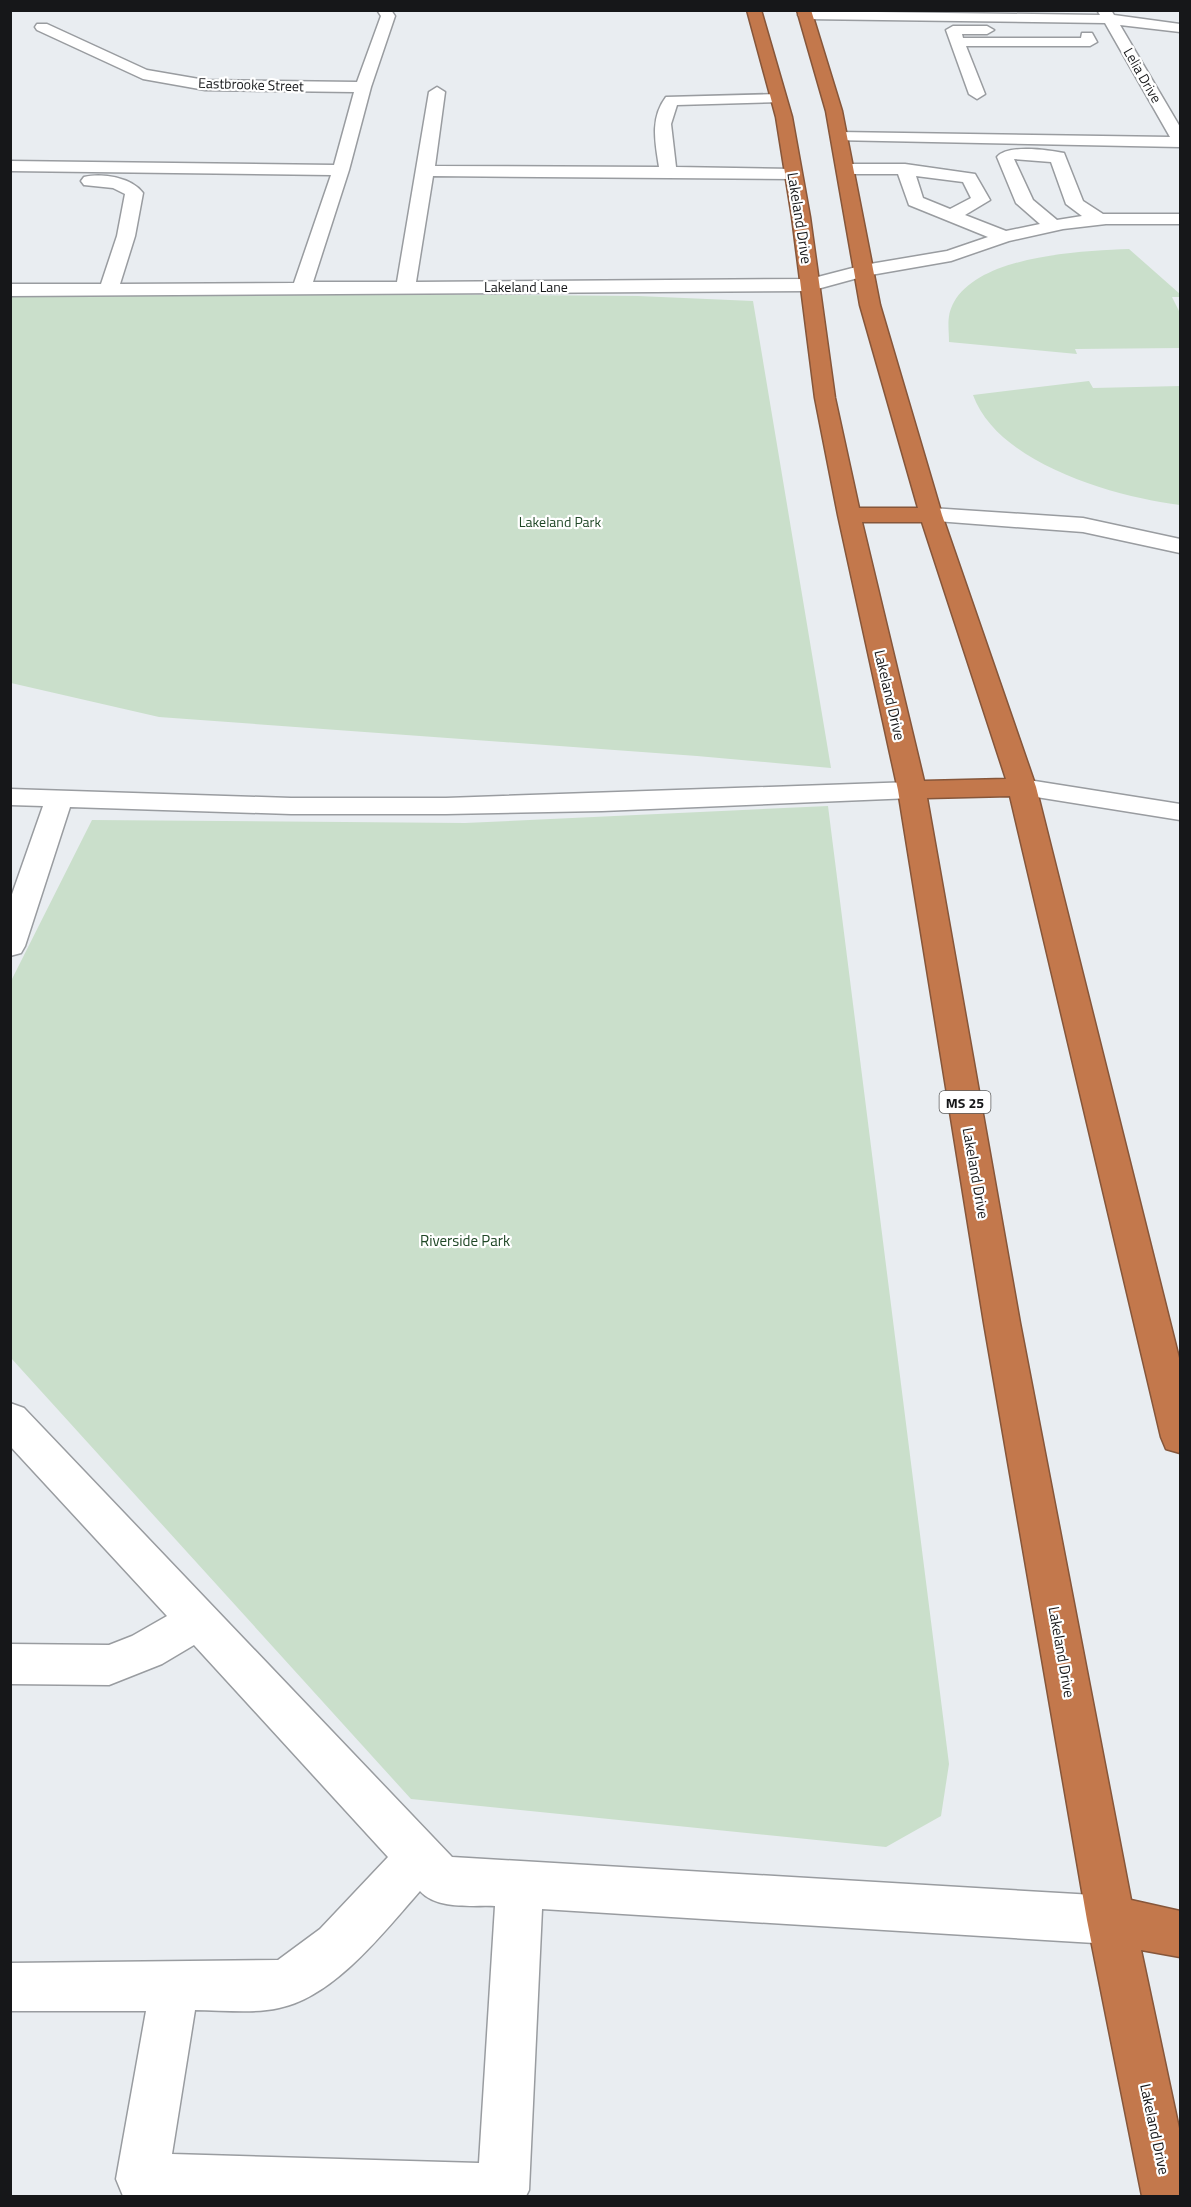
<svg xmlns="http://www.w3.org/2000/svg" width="1191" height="2207" font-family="'Titillium Web',sans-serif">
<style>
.green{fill:#cadfcb}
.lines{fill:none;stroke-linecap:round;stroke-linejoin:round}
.minor-casing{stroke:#999ca0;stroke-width:3}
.highway-casing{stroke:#86563a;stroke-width:3}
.minor{fill:#fff;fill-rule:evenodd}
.highway{fill:#c3784c;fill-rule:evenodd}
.labels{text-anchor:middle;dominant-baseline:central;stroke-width:4.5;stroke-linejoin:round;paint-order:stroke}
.far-street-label{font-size:14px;fill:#161719;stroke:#fff}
.far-park-label{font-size:14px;fill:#1f4726;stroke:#fff}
.shield{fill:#fff;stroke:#5c5d5e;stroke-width:1.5}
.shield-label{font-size:14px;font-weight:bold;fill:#161719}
.street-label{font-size:15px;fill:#161719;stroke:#fff}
.park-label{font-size:15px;fill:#1f4726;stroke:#fff}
</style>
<rect width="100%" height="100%" fill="#e9edf1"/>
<g class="green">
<path d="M1129 249 1180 294V297H1172L1180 313V348L1075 349 1077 354 949 342C949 328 946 316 954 302 981 255 1081 251 1129 249Z"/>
<polygon points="11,291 638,296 753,301 831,768 697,756 159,717 11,683"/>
<path d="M1089 381 1093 388 1180 386V505C1115 497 998 464 973 395Z"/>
<polygon points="828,806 949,1764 941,1816 886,1847 411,1799 11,1358 11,981 92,820 465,823"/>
</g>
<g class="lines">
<defs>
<g id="minor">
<path d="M377 10H391L395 16 371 87 349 170 313 282H397L429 92 437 87 445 92 435 166 659 167C655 142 650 118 666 97L778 94 786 99 784 102 677 105 671 124 676 167 793 169 799 170 801 174 799 178 793 179 433 176 416 282 810 279 864 265 947 251 988 237 909 205 898 174H846L838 169 846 164H905L975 174 990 200 965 215 1006 231 1040 224 1016 203 997 157C1007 144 1049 150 1064 153L1083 201 1103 214H1180V224H1106L1063 229 1009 241 951 261 865 276 810 291 10 296V284H101L117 236 125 194 113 188 84 185 81 181 84 177C102 173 131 177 143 193L135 236 120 284 294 283 331 175 10 171V161L334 165 354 92 205 90 143 79 37 30 35 27 37 24H47L147 70 205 80 357 82 381 16ZM1014 159 1051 162 1066 204 1082 216 1057 220 1033 200ZM916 176 963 182 971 198 950 209 923 198Z"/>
<polygon points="1097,10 1111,10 1114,15 1180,24 1180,32 1120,25 1180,127 1180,147 833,140 831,137 839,132 1170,137 1105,23 805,19 798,15 805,11 1100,15"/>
<polygon points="953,26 987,26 994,30 987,34 962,34 963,38 1081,38 1082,33 1092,33 1097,42 1090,46 966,46 985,94 977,99 969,94 946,30"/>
<polygon points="931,508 1083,518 1180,539 1180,553 1083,532 923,520 920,515 923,510"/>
<polygon points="1022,779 1180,804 1180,820 1012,793 1008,787 1012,781"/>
<polygon points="912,782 922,784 926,790 922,796 912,798 602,811 446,814 291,814 70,807 25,946 21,953 10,956 10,900 43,806 10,805 10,789 291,798 446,798"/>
<path d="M10 1403 24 1408 452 1857 1111 1896 1128 1903 1135 1920 1128 1937 1111 1944 542 1909 529 2190 526 2196H123L116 2179 146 2011H10V1963L278 1960 320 1929 388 1857 194 1645 162 1664 109 1685 10 1684V1644L109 1645 132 1636 167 1616 10 1446ZM420 1891C437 1910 472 1905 495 1906L479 2163 172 2154 195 2010C222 2010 252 2014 279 2008 334 1997 384 1932 420 1891Z"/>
</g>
<path id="highway" d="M747 10H761L792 117 810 217 835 398 859 508H918L860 305 826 111 797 10H811L842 111 880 305 942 515 1036 787 1180 1362V1453L1166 1449 1161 1437 1010 796 927 798 1020 1323 1131 1900 1180 1911V1957L1141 1950 1180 2133V2196H1142L1087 1920 984 1323 898 790 838 515 815 398 792 217 776 117ZM862 522H922L1006 779 924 781Z"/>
</defs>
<use href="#minor" class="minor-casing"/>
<use href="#highway" class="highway-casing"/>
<use href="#minor" class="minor"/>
<use href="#highway" class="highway"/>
</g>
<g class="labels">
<g class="far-street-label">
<text transform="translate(1143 75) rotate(60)">Lelia Drive</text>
<text transform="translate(251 84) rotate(2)">Eastbrooke Street</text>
<text x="526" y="286">Lakeland Lane</text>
</g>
<g class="far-park-label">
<text x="560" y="521">Lakeland Park</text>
</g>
<rect class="shield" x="939.5" y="1091" width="51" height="22" rx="4.5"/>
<g class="shield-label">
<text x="965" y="1102">MS 25</text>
</g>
<g class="street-label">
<text transform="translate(800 218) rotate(81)">Lakeland Drive</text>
<text transform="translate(890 695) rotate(77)">Lakeland Drive</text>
<text transform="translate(976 1173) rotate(80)">Lakeland Drive</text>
<text transform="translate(1062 1652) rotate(80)">Lakeland Drive</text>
<text transform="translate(1155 2129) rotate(78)">Lakeland Drive</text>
</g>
<g class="park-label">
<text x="465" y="1240">Riverside Park</text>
</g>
</g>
<rect width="1191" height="2207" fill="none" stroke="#161719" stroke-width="24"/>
</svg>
